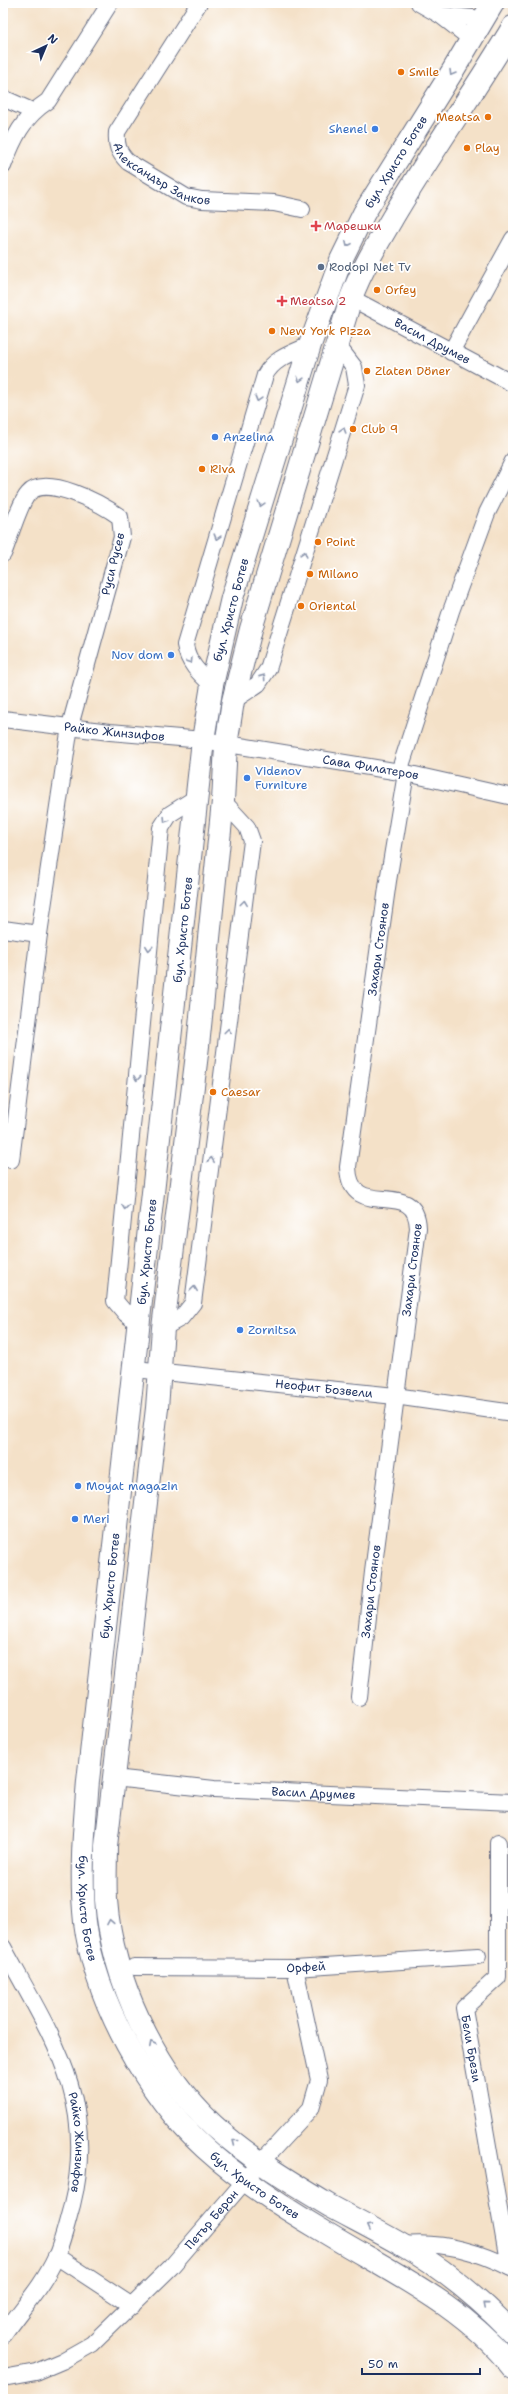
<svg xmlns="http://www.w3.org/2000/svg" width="516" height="2402" font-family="'Shantell Sans',sans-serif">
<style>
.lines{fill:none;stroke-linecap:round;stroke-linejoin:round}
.street-casing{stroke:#676d83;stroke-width:18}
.secondary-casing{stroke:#676d83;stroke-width:24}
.street{stroke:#fff;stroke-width:16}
.secondary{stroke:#fff;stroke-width:22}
.oneway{stroke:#8d97ae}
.food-dot{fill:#e8710a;stroke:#fff;stroke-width:1.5}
.shop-dot{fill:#3f7fe0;stroke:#fff;stroke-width:1.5}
.health-dot{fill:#e0444e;stroke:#fff;stroke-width:1.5}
.service-dot{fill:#5c6f8a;stroke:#fff;stroke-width:1.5}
.labels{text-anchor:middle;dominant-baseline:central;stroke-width:3.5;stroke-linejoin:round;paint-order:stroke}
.food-label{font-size:12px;fill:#c56008;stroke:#fff;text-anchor:start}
.shop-label{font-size:12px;fill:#366cbe;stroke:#fff;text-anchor:start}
.street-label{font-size:12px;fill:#1b2f5e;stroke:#fff}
.health-label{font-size:12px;fill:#be3a42;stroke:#fff;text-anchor:start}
.service-label{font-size:12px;fill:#4e5e75;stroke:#fff;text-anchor:start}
</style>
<rect width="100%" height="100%" fill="#fff"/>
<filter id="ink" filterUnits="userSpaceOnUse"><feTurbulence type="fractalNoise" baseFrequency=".025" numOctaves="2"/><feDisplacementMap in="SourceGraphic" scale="8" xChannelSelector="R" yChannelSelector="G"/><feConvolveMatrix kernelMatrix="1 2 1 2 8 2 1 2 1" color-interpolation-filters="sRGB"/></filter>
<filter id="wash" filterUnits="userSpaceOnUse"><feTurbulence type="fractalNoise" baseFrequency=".012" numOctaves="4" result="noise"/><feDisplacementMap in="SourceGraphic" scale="16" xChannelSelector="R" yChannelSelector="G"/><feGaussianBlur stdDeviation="0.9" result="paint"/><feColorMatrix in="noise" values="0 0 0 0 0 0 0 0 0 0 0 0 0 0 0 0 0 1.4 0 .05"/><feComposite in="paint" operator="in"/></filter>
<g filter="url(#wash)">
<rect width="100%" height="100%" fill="#f4e1c8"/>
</g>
<g filter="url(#ink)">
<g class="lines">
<defs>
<g id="street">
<path id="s1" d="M199 3 117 132C116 145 118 152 128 162L186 197 202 200 274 203 302 209"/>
<polyline points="419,3 440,15 471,39"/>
<polyline points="440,15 483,19"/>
<polyline points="3,98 32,111"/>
<path d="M3 166C13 139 23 117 48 101L110 3"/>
<path id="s2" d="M351 298 513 384"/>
<polyline points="451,352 513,239"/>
<path d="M3 554C9 540 19 504 28 494 45 473 102 504 120 517L122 537 70 726 39 934 11 1160"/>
<path d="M212 685C199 673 188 663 185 645L265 375C274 358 293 353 310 345"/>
<polyline points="233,701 258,684 268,669 357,385 354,367 338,346"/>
<path id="s3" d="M3 719 110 732 203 740 406 773 513 797"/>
<polyline points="399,772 451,611 487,513 513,461"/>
<polyline points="3,929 39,934"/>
<polyline points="139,1324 126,1314 115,1301 161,828 170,814 197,797"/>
<polyline points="163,1328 181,1318 193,1303 252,841 247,827 223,801"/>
<path id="s4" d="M135 1369 395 1396 513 1413"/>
<path id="s5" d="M359 1697 373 1572 418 1228C416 1174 350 1225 348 1167L388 881 406 773"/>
<path id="s6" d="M114 1778 214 1789 513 1802"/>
<path id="s7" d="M498 1843V1977L464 2008 509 2267"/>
<path id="s8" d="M3 1947C51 2036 98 2100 72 2205 67 2222 63 2241 56 2257 43 2286 21 2309 3 2335"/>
<path id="s9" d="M134 1967 295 1968 478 1956"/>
<path d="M403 2245C443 2241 478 2251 513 2269"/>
<polyline points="56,2256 132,2306"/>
<path id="s10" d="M3 2378 36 2372 62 2361 92 2344 171 2267 261 2162 311 2108 319 2080 295 1968"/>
</g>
<g id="secondary">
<path id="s11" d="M493 3 452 72 364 213 341 260 310 345 232 598 212 685 203 740 88 1781C84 1829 80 1875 85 1922 95 2000 147 2095 205 2148 240 2180 282 2207 323 2231 390 2272 464 2305 513 2368"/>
<path d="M513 27C475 91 431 152 393 217 377 244 362 269 351 298L251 629 233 701 226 745 223 801 198 1046 163 1328 157 1408 106 1846C106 1864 105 1882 106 1900 112 1979 155 2071 213 2125 248 2157 290 2182 330 2206 354 2219 378 2231 402 2245 443 2268 480 2299 513 2333"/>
</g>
</defs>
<use href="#street" class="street-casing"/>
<use href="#secondary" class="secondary-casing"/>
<use href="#street" class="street"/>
<use href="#secondary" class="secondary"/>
</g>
<defs><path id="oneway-chevron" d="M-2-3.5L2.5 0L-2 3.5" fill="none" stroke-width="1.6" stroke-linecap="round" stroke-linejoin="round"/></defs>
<g class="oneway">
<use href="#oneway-chevron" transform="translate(452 73) rotate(121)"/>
<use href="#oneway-chevron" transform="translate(348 244) rotate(115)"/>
<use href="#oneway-chevron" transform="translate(300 379) rotate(107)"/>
<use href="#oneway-chevron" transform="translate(258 399) rotate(106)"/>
<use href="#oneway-chevron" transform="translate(343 430) rotate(-73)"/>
<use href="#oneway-chevron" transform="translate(261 504) rotate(107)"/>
<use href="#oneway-chevron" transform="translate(217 537) rotate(106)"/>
<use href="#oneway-chevron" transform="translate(304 554) rotate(-73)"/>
<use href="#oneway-chevron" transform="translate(190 661) rotate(58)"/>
<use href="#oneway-chevron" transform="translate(263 677) rotate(-55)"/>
<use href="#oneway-chevron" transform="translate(166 820) rotate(122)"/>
<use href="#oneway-chevron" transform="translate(244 903) rotate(-83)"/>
<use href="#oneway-chevron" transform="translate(149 948) rotate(96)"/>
<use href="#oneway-chevron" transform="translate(228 1031) rotate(-83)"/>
<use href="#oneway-chevron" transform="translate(137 1078) rotate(96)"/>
<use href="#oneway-chevron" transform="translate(211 1160) rotate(-83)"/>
<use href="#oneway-chevron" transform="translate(125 1207) rotate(96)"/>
<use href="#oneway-chevron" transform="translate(194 1289) rotate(-83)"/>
<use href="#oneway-chevron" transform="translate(110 1922) rotate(-100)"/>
<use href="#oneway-chevron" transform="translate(152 2044) rotate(-117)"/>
<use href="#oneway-chevron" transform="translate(235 2142) rotate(-142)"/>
<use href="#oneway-chevron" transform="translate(369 2227) rotate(-152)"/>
<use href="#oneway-chevron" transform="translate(485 2305) rotate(-139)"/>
</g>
</g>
<g class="food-dot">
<circle cx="401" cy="72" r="4"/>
<circle cx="488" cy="117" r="4"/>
<circle cx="467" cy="148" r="4"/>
<circle cx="377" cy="290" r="4"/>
<circle cx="272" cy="331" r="4"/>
<circle cx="367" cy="371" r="4"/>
<circle cx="353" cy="429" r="4"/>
<circle cx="202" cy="469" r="4"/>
<circle cx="318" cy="542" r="4"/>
<circle cx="310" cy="574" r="4"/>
<circle cx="301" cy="606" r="4"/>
<circle cx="213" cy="1092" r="4"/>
</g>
<g class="shop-dot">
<circle cx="375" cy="129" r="4"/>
<circle cx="215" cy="437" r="4"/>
<circle cx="171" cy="655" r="4"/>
<circle cx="247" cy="778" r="4"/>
<circle cx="240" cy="1330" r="4"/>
<circle cx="78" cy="1486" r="4"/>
<circle cx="75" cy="1519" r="4"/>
</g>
<g class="health-dot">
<path d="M314 220h4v4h4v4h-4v4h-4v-4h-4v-4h4z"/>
<path d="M280 295h4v4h4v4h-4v4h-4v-4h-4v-4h4z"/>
</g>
<circle class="service-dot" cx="321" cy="267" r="4"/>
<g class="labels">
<g class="food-label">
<text x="409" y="72">Smile</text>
<text x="480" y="117" text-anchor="end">Meatsa</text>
<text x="475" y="148">Play</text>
<text x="385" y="290">Orfey</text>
<text x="280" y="331">New York Pizza</text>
<text x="375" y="371">Zlaten Döner</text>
<text x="361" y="429">Club 9</text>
<text x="210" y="469">Riva</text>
<text x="326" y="542">Point</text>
<text x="318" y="574">Milano</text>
<text x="309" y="606">Oriental</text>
<text x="221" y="1092">Caesar</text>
</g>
<g class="shop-label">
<text x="367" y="129" text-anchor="end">Shenel</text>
<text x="223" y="437">Anzelina</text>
<text x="163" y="655" text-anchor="end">Nov dom</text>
<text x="255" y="771">Videnov<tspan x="255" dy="14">Furniture</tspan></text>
<text x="248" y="1330">Zornitsa</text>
<text x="86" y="1486">Moyat magazin</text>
<text x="83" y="1519">Meri</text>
</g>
<g class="street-label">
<text transform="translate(396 162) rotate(-58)">бул. Христо Ботев</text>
<text stroke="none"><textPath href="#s1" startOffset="221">Александър Занков</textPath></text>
<text stroke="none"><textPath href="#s2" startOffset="92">Васил Друмев</textPath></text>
<text transform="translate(113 564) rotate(-76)">Руси Русев</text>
<text transform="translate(231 610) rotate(-75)">бул. Христо Ботев</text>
<text stroke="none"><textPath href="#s3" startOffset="112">Райко Жинзифов</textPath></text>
<text stroke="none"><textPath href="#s3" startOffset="371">Сава Филатеров</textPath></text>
<text transform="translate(183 930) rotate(-84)">бул. Христо Ботев</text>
<text stroke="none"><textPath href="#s5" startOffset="799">Захари Стоянов</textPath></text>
<text transform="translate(147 1252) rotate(-84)">бул. Христо Ботев</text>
<text transform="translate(412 1270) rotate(-83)">Захари Стоянов</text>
<text stroke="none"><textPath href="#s4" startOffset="190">Неофит Бозвели</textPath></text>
<text transform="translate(110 1586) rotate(-84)">бул. Христо Ботев</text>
<text stroke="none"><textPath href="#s5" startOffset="106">Захари Стоянов</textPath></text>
<text stroke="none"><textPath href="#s6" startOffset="200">Васил Друмев</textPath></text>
<text stroke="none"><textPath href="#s11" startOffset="1974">бул. Христо Ботев</textPath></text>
<text stroke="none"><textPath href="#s9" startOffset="172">Орфей</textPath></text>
<text stroke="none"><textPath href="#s7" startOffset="221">Бели Брези</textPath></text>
<text stroke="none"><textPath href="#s8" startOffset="212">Райко Жинзифов</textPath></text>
<text stroke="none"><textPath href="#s11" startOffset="2310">бул. Христо Ботев</textPath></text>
<text stroke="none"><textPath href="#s10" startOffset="269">Петър Берон</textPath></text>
</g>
<g class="health-label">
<text x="324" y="226">Марешки</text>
<text x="290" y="301">Meatsa 2</text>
</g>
<g class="service-label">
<text x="329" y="267">Rodopi Net Tv</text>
</g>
</g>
<rect width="516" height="2402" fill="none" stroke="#fff" stroke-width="16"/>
<g transform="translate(46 46) rotate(44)" stroke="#ffffff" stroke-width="3" paint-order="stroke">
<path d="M0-3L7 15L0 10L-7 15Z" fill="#1b2f5e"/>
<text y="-6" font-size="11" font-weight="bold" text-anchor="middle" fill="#1b2f5e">N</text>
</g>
<path d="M362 2368v6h118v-6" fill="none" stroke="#1b2f5e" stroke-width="2"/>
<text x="368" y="2368" font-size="12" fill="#1b2f5e" stroke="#ffffff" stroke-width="3" paint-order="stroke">50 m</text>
</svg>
